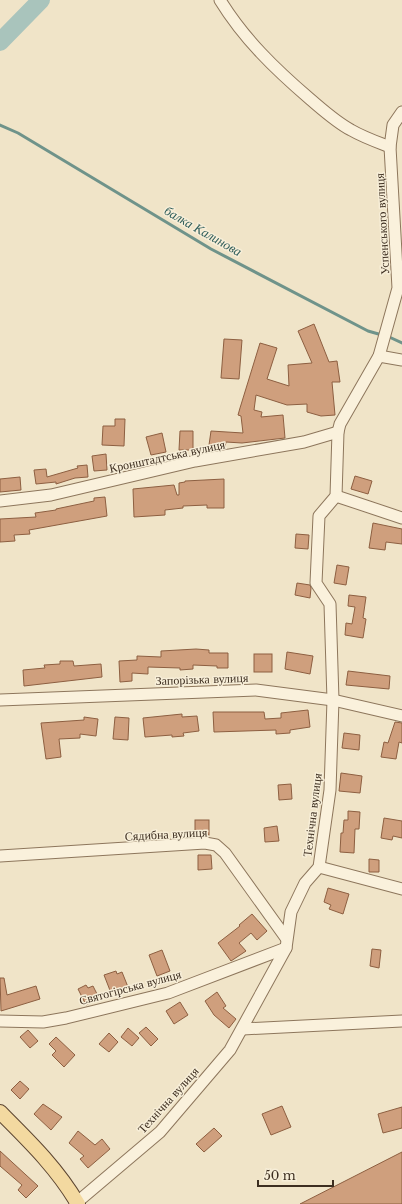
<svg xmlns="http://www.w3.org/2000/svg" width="402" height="1204" font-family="'Libre Baskerville',serif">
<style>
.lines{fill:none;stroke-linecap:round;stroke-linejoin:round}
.stream{stroke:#6f938a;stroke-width:3}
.river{stroke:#a9c4bc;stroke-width:18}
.building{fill:#cf9f7d;stroke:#8d5f41}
.minor-casing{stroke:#8d765c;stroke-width:13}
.major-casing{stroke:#5b4430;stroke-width:16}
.minor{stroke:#faf1dc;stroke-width:11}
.major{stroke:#f3d9a0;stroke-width:14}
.labels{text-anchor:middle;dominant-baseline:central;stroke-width:3;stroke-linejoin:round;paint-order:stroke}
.street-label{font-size:12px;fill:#3d2e20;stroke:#f7eed8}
.water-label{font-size:13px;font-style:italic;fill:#2f5d5a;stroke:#f7eed8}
</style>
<rect width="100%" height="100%" fill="#f0e4c8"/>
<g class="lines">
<g class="stream">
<polyline points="0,125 18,133 211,249 368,331 382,335"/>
<polyline points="387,336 402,343"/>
</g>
<polyline class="river" points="0,42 41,0"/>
</g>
<g class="building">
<polygon points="314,324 329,362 337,361 340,382 332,382 335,415 321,416 307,412 307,404 287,405 256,395 254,410 262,412 261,417 283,415 285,438 242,443 226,442 225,447 209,445 211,431 243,433 241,416 238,415 240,408 260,343 277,348 267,379 289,386 288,365 312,363 298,331"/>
<polygon points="224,339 242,340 239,379 221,378"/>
<polygon points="115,419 125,419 124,446 102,445 103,426 115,426"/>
<polygon points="180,431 193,431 193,450 179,450"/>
<polygon points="162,433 166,452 151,455 146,437"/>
<polygon points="106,454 107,470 94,471 92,456"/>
<polygon points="87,465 88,477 75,478 56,484 56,482 36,484 34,470 46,469 47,477 78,468 77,466"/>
<polygon points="355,476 372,481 368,494 351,489"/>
<polygon points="20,477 21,490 0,492 0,479"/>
<polygon points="224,479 224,508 207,508 207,505 183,506 183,508 165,510 165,515 134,517 133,489 174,485 177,495 179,495 179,483 185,482 185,481"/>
<polygon points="105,497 107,516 29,530 30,534 14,535 15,541 0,542 0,519 36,517 35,513 56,510 56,509 94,501 94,498"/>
<polygon points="373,523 402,529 402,544 386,542 385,550 369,548"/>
<polygon points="296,534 309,535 308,549 295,548"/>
<polygon points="337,565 349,567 346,585 334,583"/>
<polygon points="297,583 310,585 311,588 310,598 295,595"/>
<polygon points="349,595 366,597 363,618 366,619 363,638 345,635 346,623 352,624 355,607 348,606"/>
<polygon points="196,649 209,650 209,653 228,653 228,668 217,668 217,666 193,665 193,669 180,670 180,668 148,667 148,674 132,673 132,681 120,682 119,661 137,660 137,656 161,657 161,651"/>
<polygon points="287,652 313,656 310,674 285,669"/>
<rect x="254" y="654" width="18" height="18"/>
<polygon points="60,661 73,661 74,666 101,664 102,677 24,686 23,670 45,668 44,665 60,664"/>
<polygon points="348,671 390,676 389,689 346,685"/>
<polygon points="308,710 310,727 290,730 290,733 276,734 276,730 214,732 213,712 264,712 265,719 281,718 281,713"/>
<polygon points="182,714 182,717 197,716 199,731 183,733 184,736 172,737 172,735 145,737 143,718"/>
<polygon points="84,717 98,719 96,736 80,734 80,738 59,739 61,757 46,759 41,723 84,720"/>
<polygon points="115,717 129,718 128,740 113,739"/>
<polygon points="395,722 402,723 402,743 399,742 396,759 381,757 384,742 388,743"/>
<polygon points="344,733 360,735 359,750 342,748"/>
<polygon points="341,773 362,776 360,793 339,791"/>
<polygon points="291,784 292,799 279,800 278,785"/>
<polygon points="348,811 360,812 359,829 355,829 354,853 340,852 341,833 343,833 344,820 348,820"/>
<polygon points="384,818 402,821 402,838 393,836 392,840 381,838"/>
<rect x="195" y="820" width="14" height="15"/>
<polygon points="277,826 279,841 265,842 264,828"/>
<polygon points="198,855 211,855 212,869 198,870"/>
<polygon points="369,859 379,860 379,872 369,872"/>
<polygon points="328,888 349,894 343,914 329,909 331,905 324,902"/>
<polygon points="252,914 267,931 257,940 251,933 239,943 246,951 231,961 218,943 240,926 239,925"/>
<polygon points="372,949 381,950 379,968 370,966"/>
<polygon points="162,950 170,971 157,976 149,955"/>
<polygon points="116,971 117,974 122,972 128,987 111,993 104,975"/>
<polygon points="0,978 4,978 7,995 36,986 40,999 1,1011"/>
<polygon points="86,985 88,988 93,986 99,998 86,1005 78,989"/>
<polygon points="217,992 226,1006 223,1008 236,1019 229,1028 214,1015 205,1001"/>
<polygon points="180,1002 188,1015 174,1024 166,1011"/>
<polygon points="146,1027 158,1039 151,1046 139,1033"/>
<polygon points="128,1028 139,1038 132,1046 121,1037"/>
<polygon points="28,1030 38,1041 30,1048 20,1037"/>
<polygon points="109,1033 118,1042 109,1052 99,1044"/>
<polygon points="56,1037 75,1055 64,1067 52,1055 56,1051 49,1044"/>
<polygon points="20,1081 29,1089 20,1099 11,1090"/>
<polygon points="43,1104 62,1117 51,1130 34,1114"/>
<polygon points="282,1106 291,1127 271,1135 262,1114"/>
<polygon points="402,1107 402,1128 383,1133 378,1114"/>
<polygon points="214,1128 222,1136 204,1152 196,1144"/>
<polygon points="78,1131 95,1145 102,1139 110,1149 88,1168 80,1159 84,1156 69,1143"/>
<polygon points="0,1151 38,1186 26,1198 18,1190 22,1185 0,1166"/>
<polygon points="402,1152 402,1204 300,1204"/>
</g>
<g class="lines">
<defs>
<g id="minor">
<path d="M220 0C244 39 275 69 310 99 323 110 336 122 351 130 363 137 377 142 390 147"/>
<polyline points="379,356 402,360"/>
<polyline points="336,496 402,518"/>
<polyline points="0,501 51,495 195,461 304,442 338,432"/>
<polyline points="0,700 256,690 333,700 402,716"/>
<polyline points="0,856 205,843 216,845 225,853 286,938"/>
<polyline points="319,867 402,889"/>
<polyline points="0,1021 43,1022 66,1018 168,993 286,948"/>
<polyline points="243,1029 402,1021"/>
<polyline points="75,1204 160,1132 230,1050 286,948 291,912 305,883 319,867 330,790 333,700 330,604 316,583 319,516 336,496 338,432 340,424 379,356 398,288 390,147 393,125 402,112"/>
</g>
<path id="major" d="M0 1112C29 1141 57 1168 78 1204"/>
</defs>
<use href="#minor" class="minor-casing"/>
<use href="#major" class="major-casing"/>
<use href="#minor" class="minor"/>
<use href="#major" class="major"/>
</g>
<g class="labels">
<g class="street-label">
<text transform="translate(382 224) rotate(-93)">Успенського вулиця</text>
<text transform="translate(167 456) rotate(-12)">Кронштадтська вулиця</text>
<text transform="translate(202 679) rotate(-2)">Запорізька вулиця</text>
<text transform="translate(312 815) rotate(-83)">Технічна вулиця</text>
<text transform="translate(166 834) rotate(-3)">Сядибна вулиця</text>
<text transform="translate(130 987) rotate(-15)">Святогірська вулиця</text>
<text transform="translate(168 1100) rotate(-48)">Технічна вулиця</text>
</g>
<g class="water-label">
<text transform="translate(203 231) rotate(30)">балка Калинова</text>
</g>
</g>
<path d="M258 1180v6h75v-6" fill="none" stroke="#3d2e20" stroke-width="2"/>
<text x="264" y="1180" font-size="12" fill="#3d2e20" stroke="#f7eed8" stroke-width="3" paint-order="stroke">50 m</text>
</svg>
